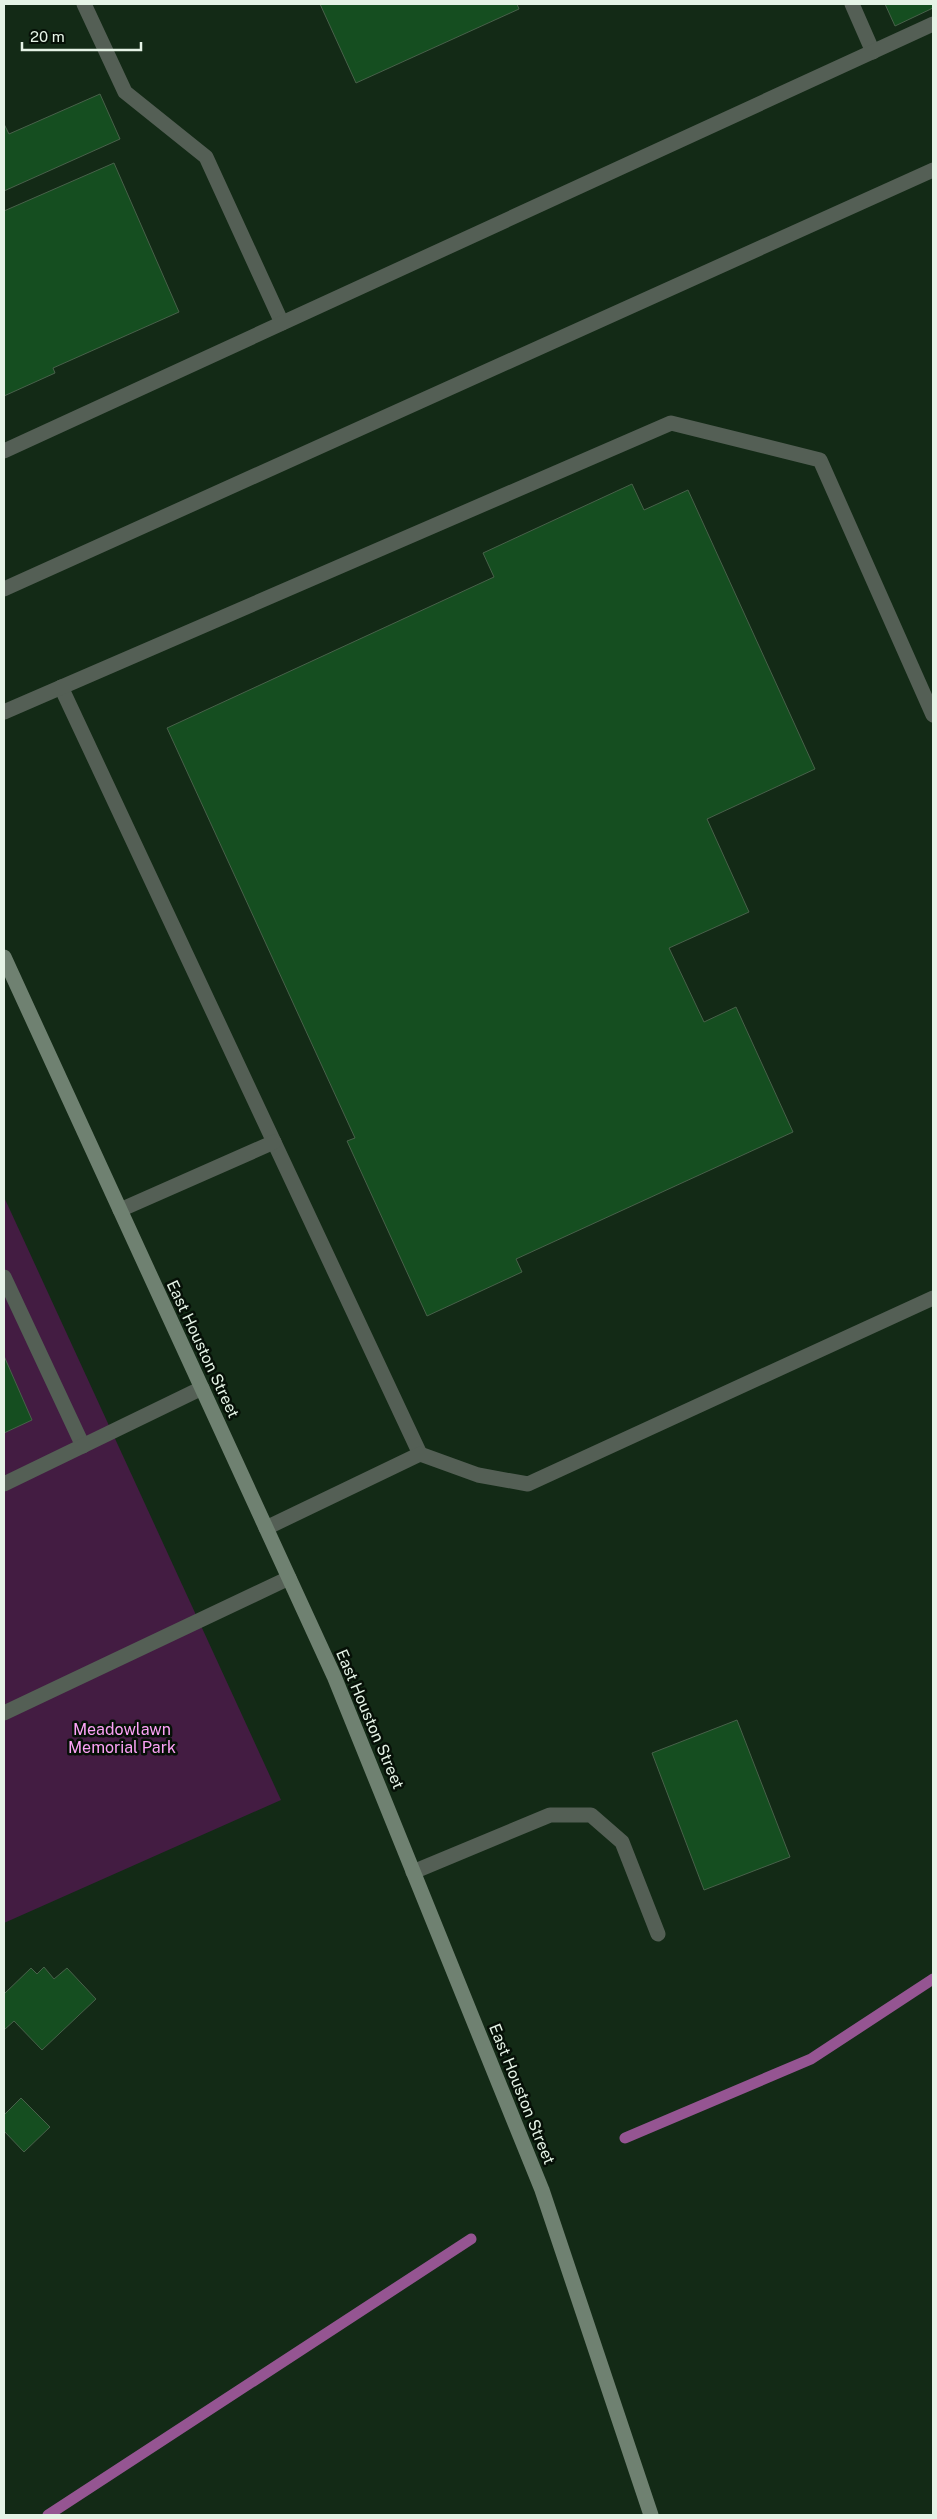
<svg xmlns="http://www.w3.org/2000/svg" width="937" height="2519" font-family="'Public Sans',sans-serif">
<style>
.green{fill:#431c42}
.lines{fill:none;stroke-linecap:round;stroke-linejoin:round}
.stream{stroke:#955592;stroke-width:11}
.building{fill:#154e20;stroke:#48614a}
.lane{stroke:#545f55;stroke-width:15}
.secondary{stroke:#6f8171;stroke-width:15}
.labels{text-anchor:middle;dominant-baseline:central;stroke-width:5;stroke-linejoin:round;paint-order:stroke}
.street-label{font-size:16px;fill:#e5f3e6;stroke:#061007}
.park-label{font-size:16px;fill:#fca2f6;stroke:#061007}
</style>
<rect width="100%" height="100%" fill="#132a16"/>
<polygon class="green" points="4,1197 281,1800 4,1923"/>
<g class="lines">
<g class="stream">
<polyline points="625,2138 811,2059 933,1979"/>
<polyline points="48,2515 471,2239"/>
</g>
</g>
<g class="building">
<polygon points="320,4 517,4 519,9 356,83"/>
<polygon points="885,4 933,4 933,8 895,26"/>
<polygon points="100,94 120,139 4,191 4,124 9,134"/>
<polygon points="114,163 179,312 53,368 55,373 4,396 4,211"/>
<polygon points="632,484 644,510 688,490 815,769 707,819 749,912 669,948 704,1022 736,1007 793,1132 516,1259 522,1272 427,1316 347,1141 355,1138 167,728 494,577 483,553"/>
<polygon points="4,1356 32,1420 4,1433"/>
<polygon points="737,1720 790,1857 704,1890 652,1753"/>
<polygon points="44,1967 54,1979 67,1968 96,1999 42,2050 14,2021 4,2030 4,1994 31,1968 37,1974"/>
<polygon points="21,2098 50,2127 24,2152 4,2131 4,2115"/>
</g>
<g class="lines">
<g class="lane">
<polyline points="84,4 125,92 206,157 282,323"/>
<polyline points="852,4 873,52"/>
<polyline points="4,451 933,24"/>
<polyline points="4,589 933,170"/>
<polyline points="61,687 420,1454"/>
<polyline points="4,712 671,423 820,460 933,715"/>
<polyline points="120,1210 274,1142"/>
<polyline points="4,1277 83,1446"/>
<polyline points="4,1484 202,1388"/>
<polyline points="266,1528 420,1454 478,1475 528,1484 933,1298"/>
<polyline points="4,1713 289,1578"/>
<polyline points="413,1872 550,1815 591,1815 622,1842 658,1934"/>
</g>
<polyline class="secondary" points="4,957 334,1676 542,2190 651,2515"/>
</g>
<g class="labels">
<g class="street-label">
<text transform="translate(203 1349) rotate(65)">East Houston Street</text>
<text transform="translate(370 1719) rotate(67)">East Houston Street</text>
<text transform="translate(522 2094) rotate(68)">East Houston Street</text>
</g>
<g class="park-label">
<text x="122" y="1729">Meadowlawn<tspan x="122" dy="18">Memorial Park</tspan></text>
</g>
</g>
<rect width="937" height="2519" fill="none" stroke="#e5f3e6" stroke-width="10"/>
<path d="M22 42v8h119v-8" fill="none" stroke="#e5f3e6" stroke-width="2.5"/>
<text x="30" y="42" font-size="15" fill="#e5f3e6" stroke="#061007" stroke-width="4" paint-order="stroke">20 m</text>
</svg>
